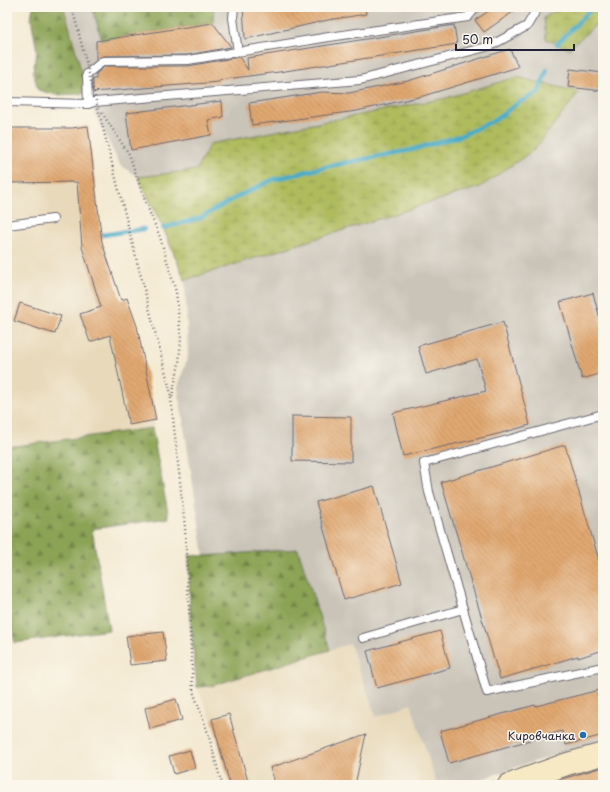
<svg xmlns="http://www.w3.org/2000/svg" width="610" height="792" font-family="'Playpen Sans',sans-serif">
<style>
.built{fill:#e8d9ba}
.industrial{fill:#c9c3b8}
.forest{fill:url(#forest-firs);stroke:#566248}
.wetland{fill:url(#wetland-marsh);stroke:#686e4c}
.lines{fill:none;stroke-linecap:round;stroke-linejoin:round}
.stream{stroke:#49acc8;stroke-width:4.5}
.building{fill:url(#building-back-hatch)}
.lane-casing{stroke:#6c6870;stroke-width:10}
.secondary-casing{stroke:#6c6870;stroke-width:24}
.path{stroke:#6c6870;stroke-width:2.5;stroke-dasharray:1 3;stroke-linecap:butt}
.lane{stroke:#fff;stroke-width:8}
.secondary{stroke:#f7e9c3;stroke-width:22}
.path-bridge{stroke:#6c6870;stroke-width:2.5;stroke-dasharray:1 3;stroke-linecap:butt}
.poi-dot{fill:#1f6fb2;stroke:#fbf7ec;stroke-width:1.5}
.labels{text-anchor:middle;dominant-baseline:central;stroke-width:3;stroke-linejoin:round;paint-order:stroke}
.poi-label{font-size:11px;fill:#22223b;stroke:#fbf7ec;text-anchor:end}
</style>
<defs>
<pattern id="forest-firs" width="22" height="20" patternUnits="userSpaceOnUse"><rect width="22" height="20" fill="#8ba354"/><path d="M5 1l3.5 6h-7zM16 11l3.5 6h-7z" fill="#718447"/></pattern>
<pattern id="wetland-marsh" width="20" height="14" patternUnits="userSpaceOnUse"><rect width="20" height="14" fill="#afbb5d"/><path d="M1 5h8M5 5V1M11 12h8M15 12V8" fill="none" stroke="#96a052"/></pattern>
<pattern id="building-back-hatch" width="6" height="6" patternUnits="userSpaceOnUse"><rect width="6" height="6" fill="#e0a771"/><path d="M-1 5l2 2M0 0l6 6M5-1l2 2" fill="none" stroke="#c08f63"/></pattern>
</defs>
<rect width="100%" height="100%" fill="#fbf7ec"/>
<filter id="ink" filterUnits="userSpaceOnUse"><feTurbulence type="fractalNoise" baseFrequency=".025" numOctaves="2"/><feDisplacementMap in="SourceGraphic" scale="8" xChannelSelector="R" yChannelSelector="G"/><feConvolveMatrix kernelMatrix="1 2 1 2 8 2 1 2 1" color-interpolation-filters="sRGB"/></filter>
<filter id="wash" filterUnits="userSpaceOnUse"><feTurbulence type="fractalNoise" baseFrequency=".012" numOctaves="4" result="noise"/><feDisplacementMap in="SourceGraphic" scale="16" xChannelSelector="R" yChannelSelector="G"/><feGaussianBlur stdDeviation="0.9" result="paint"/><feColorMatrix in="noise" values="0 0 0 0 0 0 0 0 0 0 0 0 0 0 0 0 0 1.4 0 .05"/><feComposite in="paint" operator="in"/></filter>
<g filter="url(#wash)">
<rect width="100%" height="100%" fill="#f4ead3"/>
<g class="built">
<polygon points="88,126 102,242 121,300 127,298 137,326 156,420 152,428 7,447 7,128 72,128"/>
<polygon points="7,604 15,643 7,644"/>
<polygon points="350,644 376,717 411,704 437,785 230,785 212,719 197,687 211,686"/>
</g>
<polygon class="industrial" points="65,7 92,7 102,40 213,23 214,7 603,7 603,741 520,766 465,785 437,785 411,704 376,717 350,644 330,650 298,549 204,556 178,387 188,356 185,280 480,187 517,77 196,170 138,177 120,165 93,110"/>
<g class="forest">
<polygon points="33,7 64,7 86,87 83,94 56,95 38,90 33,71 37,51 31,18"/>
<polygon points="92,7 214,7 213,23 102,40"/>
<polygon points="152,428 169,518 92,529 109,630 15,643 7,604 7,447"/>
<polygon points="298,549 330,650 211,686 197,687 190,618 189,555 204,556"/>
</g>
<g class="wetland">
<polygon points="561,7 603,7 603,18 569,49 546,39 544,18"/>
<polygon points="517,77 579,92 535,149 480,187 185,280 163,228 138,177 196,170 210,144 446,98"/>
</g>
<g class="lines">
<g class="stream">
<polyline points="557,44 593,7"/>
<polyline points="163,228 200,218 237,197 272,180 329,166 411,150 460,136 495,120 519,102 538,93 547,70"/>
<polyline points="102,235 144,229"/>
</g>
</g>
<g id="blocks">
<g class="building">
<polygon points="243,7 365,7 366,14 328,20 245,39"/>
<polygon points="495,7 520,7 484,32 475,20"/>
<polygon points="213,23 231,47 188,55 103,56 96,60 96,41"/>
<polygon points="454,25 457,44 279,72 219,80 219,82 93,92 93,79 96,79 96,74 105,66 188,66 239,57 248,70 247,58"/>
<polygon points="510,49 518,67 423,96 357,111 252,125 249,103 322,92 349,93 408,81"/>
<polygon points="570,69 603,73 603,91 568,87"/>
<polygon points="222,101 223,117 208,120 211,135 131,150 126,113"/>
<polygon points="88,126 102,242 121,300 127,298 137,326 156,420 129,425 110,335 90,342 80,314 101,307 82,247 77,182 7,183 7,128 72,128"/>
<polygon points="593,293 603,330 603,373 582,379 560,302"/>
<polygon points="20,303 61,316 55,334 14,321"/>
<polygon points="503,322 530,425 498,434 403,456 393,413 486,391 477,359 426,374 418,346"/>
<polygon points="292,416 351,417 351,462 292,461"/>
<polygon points="565,445 603,574 603,650 578,658 578,656 500,679 441,482"/>
<polygon points="374,486 402,583 344,600 316,502"/>
<polygon points="440,631 450,668 377,688 367,651"/>
<polygon points="163,632 167,661 130,665 126,636"/>
<polygon points="603,689 603,735 566,745 562,731 449,763 440,731 535,705 536,706"/>
<polygon points="176,699 182,720 150,729 145,708"/>
<polygon points="229,714 249,785 230,785 212,719"/>
<polygon points="366,734 355,785 276,785 270,768"/>
<polygon points="190,750 195,768 174,774 169,756"/>
<polygon points="603,767 603,785 552,785 552,783 562,779"/>
</g>
</g>
</g>
<g filter="url(#ink)">
<use href="#blocks" fill-opacity="0" stroke="#6c6870" stroke-width="1"/>
<g class="lines">
<defs>
<g id="lane">
<polyline points="234,7 233,18 238,52"/>
<polyline points="7,102 88,104 94,102 360,80 490,46 527,26 538,7"/>
<polyline points="88,104 87,74 103,61 188,60 329,37 468,17 476,7"/>
<polyline points="7,225 53,219"/>
<polyline points="463,609 429,492 424,463 603,414"/>
<polyline points="363,638 463,609 487,692 603,667"/>
</g>
<polyline id="secondary" points="509,785 567,764 603,754"/>
</defs>
<use href="#lane" class="lane-casing"/>
<use href="#secondary" class="secondary-casing"/>
<g class="path">
<polyline points="102,113 129,154 145,201 160,237 176,292 181,339 179,363 172,397"/>
<polyline points="170,390 185,527 193,691 208,733 222,785"/>
<polyline points="480,785 492,781"/>
</g>
<use href="#lane" class="lane"/>
<use href="#secondary" class="secondary"/>
<polyline class="path-bridge" points="72,7 170,390"/>
</g>
</g>
<circle class="poi-dot" cx="583" cy="735" r="4"/>
<g class="labels">
<g class="poi-label">
<text x="575" y="735">Кировчанка</text>
</g>
</g>
<rect width="610" height="792" fill="none" stroke="#fbf7ec" stroke-width="24"/>
<path d="M456 44v6h118v-6" fill="none" stroke="#22223b" stroke-width="2"/>
<text x="462" y="44" font-size="12" fill="#22223b" stroke="#fbf7ec" stroke-width="3" paint-order="stroke">50 m</text>
</svg>
